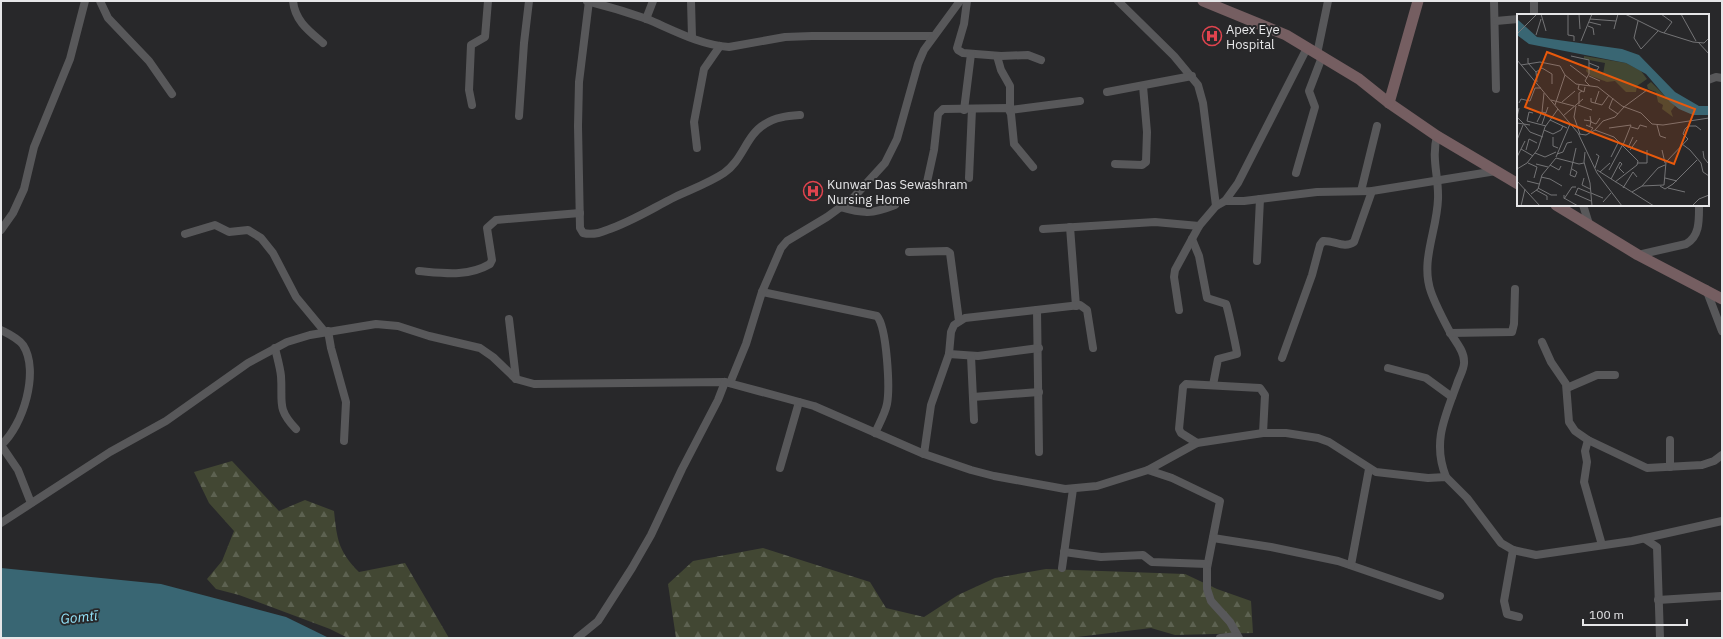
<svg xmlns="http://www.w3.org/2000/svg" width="1723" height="639" font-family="'IBM Plex Sans',sans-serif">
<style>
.forest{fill:url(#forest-firs)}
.water{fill:#396673}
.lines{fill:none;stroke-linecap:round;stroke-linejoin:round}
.street{stroke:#58585a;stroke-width:8}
.secondary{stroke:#755e61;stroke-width:11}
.labels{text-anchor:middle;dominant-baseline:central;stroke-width:4;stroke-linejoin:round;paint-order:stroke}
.poi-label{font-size:13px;fill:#e6e6e8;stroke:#28282a;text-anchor:start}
.water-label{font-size:14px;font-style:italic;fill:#93e3fa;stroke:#28282a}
.inset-road{fill:none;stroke:#747476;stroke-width:1}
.view{fill:#e8590c;fill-opacity:0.15;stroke:#e8590c;stroke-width:2}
.inset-edge{fill:none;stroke:#e6e6e8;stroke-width:2}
</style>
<defs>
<pattern id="forest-firs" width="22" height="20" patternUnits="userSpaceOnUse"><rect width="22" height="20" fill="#424733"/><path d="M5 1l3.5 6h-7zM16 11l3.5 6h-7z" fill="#5d6251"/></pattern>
</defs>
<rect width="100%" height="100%" fill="#28282a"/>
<g class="forest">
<path d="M232 461 279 511 305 500 334 511C337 539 338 551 359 572L405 563 449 638H348L330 629 239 595 216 589 207 579 222 561 234 531 209 503 194 472Z"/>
<polygon points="763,548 870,582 886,608 924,617 958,595 995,578 1046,569 1185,574 1217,589 1251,601 1253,633 1175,635 1151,628 1069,638 676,638 668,584 693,561"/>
</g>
<polygon class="water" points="1,568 161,584 286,617 329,638 1,638"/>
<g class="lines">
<g class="street">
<polyline points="100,1 108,18 149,61 172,94"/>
<path d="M293 1C295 21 309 31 323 43"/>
<path d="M587 1C607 6 627 12 647 19 673 30 700 45 729 47L785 37 812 36H932"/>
<path d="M589 1 579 82 578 126 580 228 583 233C591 235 600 233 607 230 631 222 653 208 675 197 692 189 709 183 724 173 743 160 746 135 765 124 775 117 788 116 800 115"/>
<polyline points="691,1 692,37"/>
<polyline points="967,1 964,24 957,48 958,50 963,53 1001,56 1028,55 1041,60"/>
<polyline points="1118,1 1174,56 1198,85 1203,103 1216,206"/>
<polyline points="1494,1 1496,89"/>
<polyline points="1534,1 1534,15"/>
<polyline points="646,19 653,1"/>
<polyline points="1496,21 1518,19"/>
<polyline points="1317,54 1328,1"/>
<polyline points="997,56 1001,70 1010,86 1010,110 1080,101"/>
<polyline points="1708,80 1716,77 1722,78"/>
<polyline points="1107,92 1192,76"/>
<polyline points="472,105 469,90 471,45 485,37 488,1"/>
<polyline points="964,110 971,54"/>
<polyline points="519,116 524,43 529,1"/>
<path d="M1437 136C1431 159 1439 177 1438 199 1437 231 1420 261 1431 292 1436 306 1444 321 1451 334 1456 342 1464 351 1464 361 1465 368 1459 377 1457 384 1445 417 1432 442 1446 477"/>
<polyline points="697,148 694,122 704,69 720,46"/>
<polyline points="1115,164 1142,165 1146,162 1147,132 1143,86"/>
<polyline points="1296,173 1315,107 1309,91 1322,57"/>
<polyline points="969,178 972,109"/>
<polyline points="927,182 934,150 938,114 943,109 1008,108 1011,114 1014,144 1033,167"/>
<polyline points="1361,191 1377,126"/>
<polyline points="1225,201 1244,201 1317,192 1372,191 1496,171"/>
<polyline points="1583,205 1589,224"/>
<path d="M840 207C864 214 872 214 895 205"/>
<polyline points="1070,227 1076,306"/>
<polyline points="1043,229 1155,222 1199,226"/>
<polyline points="1,230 13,213 24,189 34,147 70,59 85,1"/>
<polyline points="185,234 215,225 229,232 248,230 261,238 273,253 296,297 325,332"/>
<path d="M1192 239 1199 256 1207 298 1226 304C1228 309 1237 351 1237 354L1218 359 1213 385"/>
<polyline points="909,252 947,251 950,253 959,321"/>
<path d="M1638 255 1686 244C1700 236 1699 220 1699 205"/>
<polyline points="1257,261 1260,199"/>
<path d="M419 271C443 273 468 277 490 264L492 260 487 228 496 220 580 213"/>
<polyline points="1706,289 1722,331"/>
<path d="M762 292 877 316C887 328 890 388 887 404 885 414 879 424 875 433"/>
<polyline points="1037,310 1039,452"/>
<polyline points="1179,310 1174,277 1175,270 1199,226 1216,206 1225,201 1238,183 1307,48"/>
<polyline points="509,319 516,379"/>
<path d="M1 330C9 334 18 338 23 345 40 371 23 426 1 445"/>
<polyline points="328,331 331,348 346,402 344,441"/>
<polyline points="1450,333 1512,332 1514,324 1515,289"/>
<polyline points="1542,342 1551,362 1566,384 1569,422 1575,431 1588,440 1647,468 1702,465 1714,461 1722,455"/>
<path d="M275 348C277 357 280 367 281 376 283 402 276 408 296 429"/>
<polyline points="949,354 978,356 1039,348"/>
<polyline points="971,356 974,420"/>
<path d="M1282 358 1312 275 1320 245 1323 241C1334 240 1344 249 1354 242L1372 191"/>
<polyline points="1388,368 1426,378 1452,397"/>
<polyline points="730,383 746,344 762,292 781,248 787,241 827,217 853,198 885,163 897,139 918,64 924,50 960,1"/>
<polyline points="1567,388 1597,375 1615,375"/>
<polyline points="973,397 1039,392"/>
<polyline points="1588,440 1585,451 1587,462 1584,482 1602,545"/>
<polyline points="1197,443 1181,433 1179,429 1183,387 1186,384 1260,388 1265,395 1263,433"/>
<polyline points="1,445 18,470 31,503"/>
<polyline points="924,454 931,405 949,354 951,332 954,325 965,318 1080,305 1087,310 1093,348"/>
<polyline points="1670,467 1670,440"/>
<polyline points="780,468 799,402"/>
<polyline points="1148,470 1172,478 1220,501 1207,568 1207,589 1211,601 1230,622 1239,638"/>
<polyline points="1,523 110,452 166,421 248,363 287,342 310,335 376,324 398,326 429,336 480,348 493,357 516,379 534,384 725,382 814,406 924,454 971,470 994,476 1065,489 1097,486 1132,475 1148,470 1197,443 1263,433 1286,433 1318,438 1329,442 1376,472 1428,478 1446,477 1467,498 1501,543 1513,550 1536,555 1632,541 1722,521"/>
<polyline points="1213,538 1271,547 1338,561 1440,596"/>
<polyline points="1645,539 1657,547 1660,638"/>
<polyline points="1513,550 1504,601 1507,614 1519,617"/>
<polyline points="1064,552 1101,557 1143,555 1152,562 1207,564"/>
<polyline points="1351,565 1369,469"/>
<polyline points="1062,568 1073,489"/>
<polyline points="1658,600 1721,596"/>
<polyline points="577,638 598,621 632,568 651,535 682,469 718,400 725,382"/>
<polyline points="1220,638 1237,636"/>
</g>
<g class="secondary">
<polyline points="1203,1 1286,35 1359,79 1389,103 1437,136 1518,184"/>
<polyline points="1389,103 1418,1"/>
<polyline points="1556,205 1638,255 1722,299"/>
</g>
</g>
<defs>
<symbol id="hospital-ring" viewBox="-11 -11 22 22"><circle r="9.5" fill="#28282a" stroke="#e0444e" stroke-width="1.5"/><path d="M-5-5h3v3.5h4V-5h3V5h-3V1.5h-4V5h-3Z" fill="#e0444e"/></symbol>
</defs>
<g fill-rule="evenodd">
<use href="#hospital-ring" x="1201" y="25" width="22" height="22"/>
<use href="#hospital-ring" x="802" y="180" width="22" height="22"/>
</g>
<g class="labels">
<g class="poi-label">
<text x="1226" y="29">Apex Eye<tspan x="1226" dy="15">Hospital</tspan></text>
<text x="827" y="184">Kunwar Das Sewashram<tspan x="827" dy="15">Nursing Home</tspan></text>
</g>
<g class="water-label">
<text transform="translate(79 617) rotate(-6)">Gomtī</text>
</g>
</g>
<g transform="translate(1517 14)">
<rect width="192" height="192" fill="#28282a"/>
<path d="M67 42 109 49 124 57 130 65 120 72 119 78H109L98 67 90 68 74 62 69 57 70 54 86 60 88 49 67 45ZM134 68 158 92 154 97 156 103 145 95 146 91 141 88 139 78 131 75 130 71Z" fill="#424733"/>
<path d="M0 5 20 23 105 35 122 41 158 78 182 92H192V101H176L162 95 153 88 129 60 109 49 12 30 0 21Z" fill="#396673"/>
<path class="inset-road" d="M24 0 29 17M51 0V21L57 22V27M62 0 63 15M108 0 144 18 176 28 187 29 192 24M144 0 155 8 147 19M164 0 179 27M73 5 99 7M121 7 117 24 124 35 141 17M72 8 84 11M71 12 76 14 77 21M97 15 101 0M0 20 20 0M19 21 24 5M64 27 75 0M181 28 192 40M54 42 72 46V60L68 67 73 72M11 44V49L19 58M0 46 61 119 80 159 105 192M4 51 23 48 43 52 48 61 59 70 81 73 105 92 124 99 135 110 146 111 192 104M53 51 70 64M71 55 80 56 82 53 72 49M72 62 83 67M20 68 19 58 25 54 35 60V70M62 71 61 75 67 78 68 73M74 84V88L85 91 92 81M96 84 92 94 101 100M34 86 57 92M45 88 58 77M2 89 4 85 13 87 18 74H24M78 89 82 77M62 90V79L65 77M38 91 48 61M61 91 75 96M59 92 57 103 63 120M107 93 130 76M2 94 0 103 6 109M25 98 27 79M16 99 12 98 10 107 29 112M46 102 66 85M73 102 74 108 79 110 83 104M33 106 50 114M67 106 74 107 73 112M20 108 25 98 29 99M0 109 13 111M6 109 13 118 26 123M25 110 31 93M69 111 76 114 73 118M140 111 143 122 149 124M114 113 121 115 123 111 130 113M92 114 114 111 106 131M27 116 36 120 44 116 46 112M78 116 97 123 121 147 120 151 98 168M62 120 69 121 78 116 86 107 98 103 107 93M36 123V132L41 134M0 126 6 111M165 130 173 136 184 149 186 158 192 162M111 134 116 123M4 135 16 142M9 136 12 125 20 129M113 136 120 126M145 136 148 149M186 137 187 144 191 149M68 138 67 148 73 169 75 192M18 139 28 143 39 138M40 140 46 138 50 129 55 128M0 143 8 127M39 143 53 110M94 143 102 127M11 149 20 153 17 164M121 149H130V136M19 150 31 153M33 151 42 156 44 152M78 154 82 142 79 140M0 155 10 149 21 135 28 113 41 95M55 155 60 158 58 163 53 161 59 134M80 156 137 192M92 156 106 130M83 158 93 149M24 163 33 165 45 172M67 164 65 171 73 175M148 164 160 167M94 165 103 148 105 150 102 154 107 159M0 167 23 192M10 167 22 170M125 172 141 154 148 151M143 172 148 175 156 170 180 146M21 174 34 181H40M106 174 116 158 120 163M151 174 168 178M19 176 30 182V186M115 178 125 172 147 171 149 148 171 125 166 120 168 115 171 112H179L184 116M74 179 86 184M14 180 21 175 25 161 39 144 62 150 67 149M58 180 74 187M47 181V184L61 192M58 181 61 174 73 179M47 185 55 173H59M86 188 94 179M4 192 8 175M175 192 182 185 192 181"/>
<path class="view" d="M30 38 178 95 157 150 8 93Z"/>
<rect width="192" height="192" class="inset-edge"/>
</g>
<rect width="1723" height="639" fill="none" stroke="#e6e6e8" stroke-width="4"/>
<path d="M1583 619v6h104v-6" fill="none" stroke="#e6e6e8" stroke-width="2"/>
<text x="1589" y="619" font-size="12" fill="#e6e6e8" stroke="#28282a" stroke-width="3" paint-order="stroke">100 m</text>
</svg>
